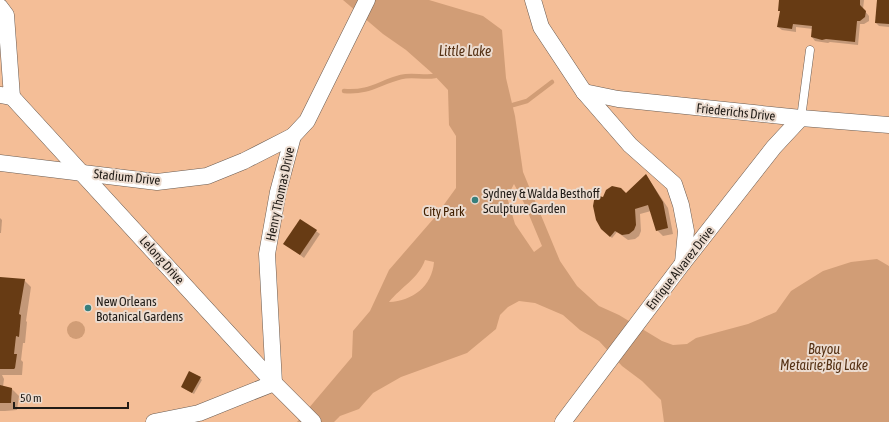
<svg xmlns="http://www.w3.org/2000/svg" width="889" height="422" font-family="'Asap Condensed',sans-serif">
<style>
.green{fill:#f4be97}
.water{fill:#d19d76;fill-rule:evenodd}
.shadow{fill:#0003}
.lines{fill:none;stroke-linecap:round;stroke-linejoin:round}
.stream{stroke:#d19d76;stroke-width:4.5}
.building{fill:#673b14}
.lane-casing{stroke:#6a5c52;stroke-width:9}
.street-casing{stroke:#6a5c52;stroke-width:17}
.lane{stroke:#fff;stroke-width:8}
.street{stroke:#fff;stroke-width:16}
.poi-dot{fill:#377f7c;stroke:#ecdcd0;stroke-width:1.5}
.labels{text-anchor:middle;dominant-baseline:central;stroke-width:4;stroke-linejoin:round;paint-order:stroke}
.street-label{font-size:13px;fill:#211c17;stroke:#ecdcd0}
.poi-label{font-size:13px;fill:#211c17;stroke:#ecdcd0;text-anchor:start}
.park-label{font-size:13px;fill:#422001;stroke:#ecdcd0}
.water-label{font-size:14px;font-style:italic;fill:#553114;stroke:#ecdcd0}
</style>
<rect width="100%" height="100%" fill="#ecdcd0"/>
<rect class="green" x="0" y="0" width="889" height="422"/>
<g class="water">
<path d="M343 0H429L483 16 502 30 506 78 515 116 523 172 560 261 577 286 599 306 619 315 662 341 673 345 687 344 696 338 748 324 776 312 791 291 823 271 851 262 877 259 889 266V422H664L661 400 642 381 622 366 599 341 580 330 563 315 535 303 519 301 508 307 500 315 496 329 467 353 401 377 373 393 359 409 340 416 334 422H297L352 357 353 331 370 311 389 270 435 217 456 188V136L449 125 448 90 432 73 406 50 383 34ZM514 184 524 203 542 246 534 252 515 224 507 197ZM425 260 434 262C432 286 413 301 389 302 401 287 419 278 425 260Z"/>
<circle cx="76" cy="330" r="9"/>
</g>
<g class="shadow">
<polygon points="780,0 864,0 863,9 869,16 869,21 864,24 860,24 858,45 830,42 828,43 815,41 812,37 813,29 796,27 796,32 782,30 778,27 781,12 779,10"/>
<polygon points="878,0 889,0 889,27 879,26 876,23"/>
<polygon points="646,175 668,208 673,234 663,236 657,230 651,211 640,214 641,231 639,236 635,239 628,240 617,232 612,238 602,228 626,194"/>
<polygon points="0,218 2,220 1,233 0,233"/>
<polygon points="301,220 320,234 304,258 285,244"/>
<polygon points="0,278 24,280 31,287 26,321 27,322 25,343 23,343 21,360 23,362 22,375 2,375 4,379 3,387 12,389 19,396 17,410 5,411 0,411"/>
<polygon points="200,378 202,380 194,394 183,388"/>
</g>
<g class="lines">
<g class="stream">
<path d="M344 91C370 93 378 83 401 77 412 74 423 78 435 76"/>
<polyline points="513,105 527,101 552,82"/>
</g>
</g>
<g class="building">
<polygon points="779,0 860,0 860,5 866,11 865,17 860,21 857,21 855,42 826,39 822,40 811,37 812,26 793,24 792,29 777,27 780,11 778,11"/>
<polygon points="877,0 889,0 889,24 875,23"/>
<polygon points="646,174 663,202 668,228 656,231 648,205 635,209 636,225 634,230 629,234 622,235 615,231 610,237 601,229 596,220 593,206 595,195 603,197 606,190 612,186 621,188 626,193"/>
<polygon points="300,219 317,230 300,255 283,244"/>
<polygon points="0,277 25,279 19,314 21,315 19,337 16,336 14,354 17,354 15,368 14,369 0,369"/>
<polygon points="189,371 201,377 192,393 181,387"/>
<polygon points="0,385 12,388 11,403 0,403"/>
</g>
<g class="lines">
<defs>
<polyline id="lane" points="801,118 810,50"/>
<g id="street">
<polyline points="533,0 541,27 584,92 630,145 674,184 681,205 686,231 683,263"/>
<polyline points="0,7 6,15 12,97 0,95"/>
<polyline points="584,92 618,99 801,118 889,125"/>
<polyline points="12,97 274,383 313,422"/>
<polyline points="0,163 157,182 207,176 244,161 293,136"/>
<polyline points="274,383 267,254 278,192 293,136 307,121 367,0"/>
<polyline points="154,422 199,413 274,383"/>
<polyline points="563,422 683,263 774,147 801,118"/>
</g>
</defs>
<use href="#lane" class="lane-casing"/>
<use href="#street" class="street-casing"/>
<use href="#lane" class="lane"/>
<use href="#street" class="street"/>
</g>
<g class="poi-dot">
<circle cx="475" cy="200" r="4"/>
<circle cx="88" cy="308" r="4"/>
</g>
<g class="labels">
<g class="street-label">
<text transform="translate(736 112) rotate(6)">Friederichs Drive</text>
<text transform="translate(127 177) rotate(6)">Stadium Drive</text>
<text transform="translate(280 194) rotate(-78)">Henry Thomas Drive</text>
<text transform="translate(162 260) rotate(48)">Lelong Drive</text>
<text transform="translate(680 268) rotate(-52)">Enrique Alvarez Drive</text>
</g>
<g class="poi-label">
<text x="483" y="193">Sydney &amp; Walda Besthoff<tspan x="483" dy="15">Sculpture Garden</tspan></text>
<text x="96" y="301">New Orleans<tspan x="96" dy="15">Botanical Gardens</tspan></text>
</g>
<g class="park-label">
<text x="444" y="211">City Park</text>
</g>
<g class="water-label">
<text x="465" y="51">Little Lake</text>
<text x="824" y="349">Bayou<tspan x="824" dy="16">Metairie;Big Lake</tspan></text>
</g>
</g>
<path d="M14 402v6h114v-6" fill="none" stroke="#211c17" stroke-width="2"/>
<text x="20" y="402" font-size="12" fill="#211c17" stroke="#ecdcd0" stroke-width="3" paint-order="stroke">50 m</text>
</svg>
